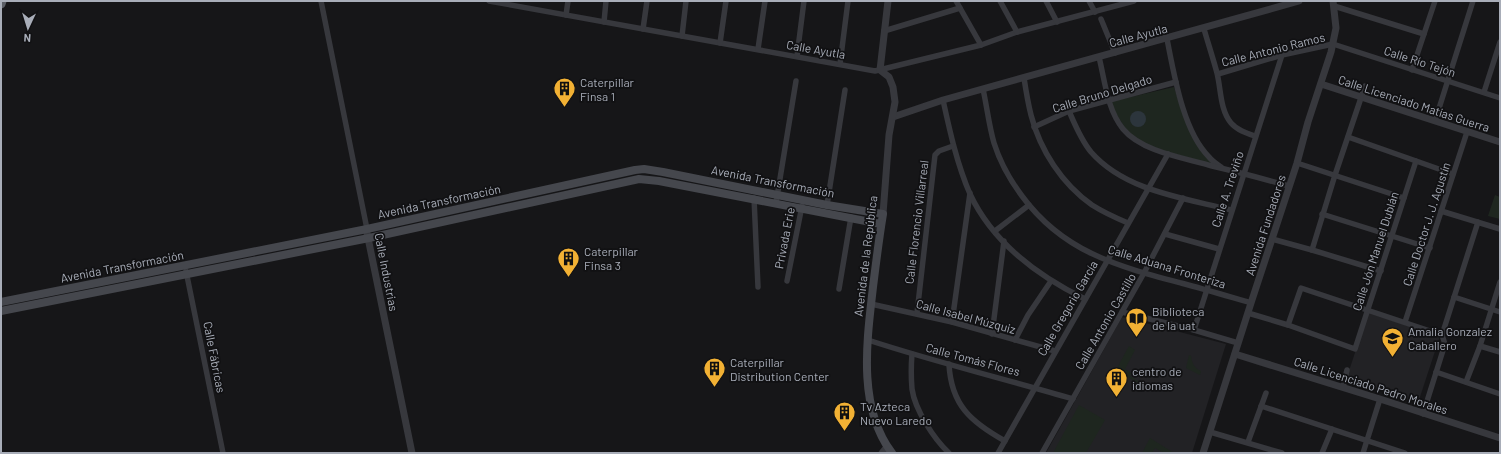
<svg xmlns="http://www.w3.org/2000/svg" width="1501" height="454" font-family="Barlow,sans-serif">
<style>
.built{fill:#222225}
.green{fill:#1e261f}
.water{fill:#2c353c}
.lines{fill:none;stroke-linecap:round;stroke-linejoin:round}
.minor{stroke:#37383d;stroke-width:5.5}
.tertiary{stroke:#37383d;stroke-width:7}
.secondary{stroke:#45474d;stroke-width:8}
.trunk{stroke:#5b5e65;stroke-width:9}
.labels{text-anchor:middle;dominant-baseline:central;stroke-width:3.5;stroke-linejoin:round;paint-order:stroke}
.street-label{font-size:12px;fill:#a8adb8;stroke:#111113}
.poi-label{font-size:12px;fill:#a8adb8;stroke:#111113;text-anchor:start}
</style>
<rect width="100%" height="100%" fill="#161618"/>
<g class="built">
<polygon points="1368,313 1440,336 1418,403 1346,380"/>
<polygon points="1122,317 1226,344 1192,453 1046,453"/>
</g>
<g class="green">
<polygon points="1174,87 1186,123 1219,166 1150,147 1128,133 1109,102"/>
<polygon points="1495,195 1500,197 1500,219 1488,216"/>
<polygon points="1129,346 1135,350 1125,369 1131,373 1130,376 1138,381 1138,383 1116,370"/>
<path d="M1189 355 1191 356C1192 363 1194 368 1201 371L1200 375 1186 368Z"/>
<polygon points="1079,405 1105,420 1086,453 1053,453"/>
<polygon points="1150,438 1174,453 1164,453 1155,448 1152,453 1142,453"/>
</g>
<circle class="water" cx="1138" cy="119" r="8"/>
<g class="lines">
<g class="minor">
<polyline points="321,1 367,229"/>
<polyline points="489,1 875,71 981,45 1017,32 1134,1"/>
<polyline points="956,1 981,45"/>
<polyline points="1000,1 1017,32"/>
<polyline points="1046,1 1057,22"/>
<polyline points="1089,1 1095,12"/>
<polyline points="1334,6 1424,34"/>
<polyline points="566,15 568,1"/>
<polyline points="1101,19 1115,53"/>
<polyline points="604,22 606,1"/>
<polyline points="643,29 647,1"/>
<path d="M1204 29C1208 43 1213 58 1217 73 1221 89 1220 110 1231 123 1237 130 1246 133 1255 136"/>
<polyline points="884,31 960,8"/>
<polyline points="682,36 686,1"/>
<path d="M1167 39C1174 74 1183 131 1209 157 1212 161 1217 164 1221 167"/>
<polyline points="720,43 726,1"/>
<polyline points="758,49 765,1"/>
<polyline points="797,56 804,1"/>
<path d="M1099 57C1105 81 1107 109 1123 129 1142 152 1185 158 1212 166 1238 172 1264 179 1289 186"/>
<polyline points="840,64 848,1"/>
<polyline points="1412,70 1435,1"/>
<polyline points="1218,74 1282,55 1333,44 1500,98"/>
<path d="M1024 78C1026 91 1028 103 1031 115 1040 150 1062 184 1092 205 1103 212 1116 218 1128 223"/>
<path d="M983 89C987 107 989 126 994 143 1000 162 1010 180 1022 196 1063 252 1117 266 1181 283 1204 289 1227 296 1251 303"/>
<polyline points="1484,92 1500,42"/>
<path d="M943 100C950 132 957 164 970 194 993 243 1038 276 1085 299"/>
<path d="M1069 111C1075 125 1081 140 1091 152 1125 191 1184 198 1231 210"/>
<polyline points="1435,121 1473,1"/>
<polyline points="1034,127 1069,111 1176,82"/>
<polyline points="1348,137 1453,174"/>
<polyline points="1297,163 1404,198"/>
<polyline points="754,198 758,287"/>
<polyline points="776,203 796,81"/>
<polyline points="827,205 845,90"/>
<polyline points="1441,211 1500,229"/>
<polyline points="1322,214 1430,248"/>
<polyline points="995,231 1029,205"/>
<polyline points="1165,234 1219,249"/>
<polyline points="1272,239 1312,250 1381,271"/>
<polyline points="1312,250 1335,175 1365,86"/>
<polyline points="186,271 223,453"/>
<polyline points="787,281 802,206"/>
<polyline points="839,289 851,217"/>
<polyline points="1454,297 1500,312"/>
<polyline points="871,304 952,322 1055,351"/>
<polyline points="1122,312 1194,330 1238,343"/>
<polyline points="917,313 935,155 939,151 953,146"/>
<polyline points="1248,313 1288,325 1355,349 1416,161"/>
<polyline points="952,322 970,193"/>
<polyline points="1405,322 1467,132"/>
<polyline points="1288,325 1301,288 1442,335"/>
<polyline points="1194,330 1282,55"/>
<polyline points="992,334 1004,241"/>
<path d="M868 340C935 362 1005 379 1073 399"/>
<polyline points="1015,340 1028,315 1051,281"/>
<polyline points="1480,346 1500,352"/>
<path d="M912 354C911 366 911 377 912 389 915 410 934 439 949 453"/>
<path d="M949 364C951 405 971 422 1005 441"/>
<polyline points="1436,372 1500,394"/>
<polyline points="1466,382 1480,346 1500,282"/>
<polyline points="1343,387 1347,370"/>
<polyline points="1261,406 1405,453"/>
<polyline points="1423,414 1445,344 1442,335 1478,222"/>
<polyline points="1210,432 1282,453"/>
<polyline points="1248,442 1266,393"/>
<polyline points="998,453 1168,154"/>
<polyline points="1042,453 1144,273 1183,198"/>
<polyline points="1322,453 1332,429"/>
<polyline points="1363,453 1380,399"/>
</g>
<g class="tertiary">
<polyline points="1321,84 1500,142"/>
<polyline points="893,117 943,100 1299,1"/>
<polyline points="883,214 889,135 895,102 893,87 889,77 880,70 888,1"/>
<polyline points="367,233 412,453"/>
<polyline points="1235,354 1380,399 1500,438"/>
<polyline points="882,453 887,447"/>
<polyline points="1203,453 1251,303 1297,163 1308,122 1331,52 1336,28 1333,1"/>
</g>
<g class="secondary">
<path d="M1 302 367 229 635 170 644 169 663 172 827 205 883 214C879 238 876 263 873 287 867 340 857 407 892 453"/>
<polyline points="1,311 369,238 639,179 659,181 881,224"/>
</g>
<polyline class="trunk" points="1,4 2,1"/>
</g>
<defs>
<symbol id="building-pin" viewBox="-11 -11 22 30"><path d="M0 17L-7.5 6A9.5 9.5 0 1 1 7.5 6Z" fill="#f2b134" stroke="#111113"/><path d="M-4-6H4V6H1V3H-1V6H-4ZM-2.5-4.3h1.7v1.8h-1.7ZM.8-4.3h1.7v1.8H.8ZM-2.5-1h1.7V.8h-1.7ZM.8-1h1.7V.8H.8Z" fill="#111"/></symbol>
<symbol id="library-pin" viewBox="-11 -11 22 30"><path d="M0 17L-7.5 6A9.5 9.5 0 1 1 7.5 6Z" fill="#f2b134" stroke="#111113"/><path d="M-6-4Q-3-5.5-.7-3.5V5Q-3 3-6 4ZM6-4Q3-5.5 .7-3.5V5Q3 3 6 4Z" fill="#111"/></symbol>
<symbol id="school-pin" viewBox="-11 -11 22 30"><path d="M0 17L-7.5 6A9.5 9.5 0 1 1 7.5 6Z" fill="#f2b134" stroke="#111113"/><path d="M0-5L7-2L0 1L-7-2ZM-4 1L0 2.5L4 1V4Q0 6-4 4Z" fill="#111"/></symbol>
</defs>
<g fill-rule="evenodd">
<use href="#building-pin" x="552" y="76" width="25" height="34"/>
<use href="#building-pin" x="556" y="246" width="25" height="34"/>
<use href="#library-pin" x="1124" y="306" width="25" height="34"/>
<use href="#school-pin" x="1380" y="326" width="25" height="34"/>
<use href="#building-pin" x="702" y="356" width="25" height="34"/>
<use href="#building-pin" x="1104" y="366" width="25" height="34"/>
<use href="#building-pin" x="832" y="400" width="25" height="34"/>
</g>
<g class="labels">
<g class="street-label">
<text transform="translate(1138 35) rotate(-15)">Calle Ayutla</text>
<text transform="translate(816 49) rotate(10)">Calle Ayutla</text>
<text transform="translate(1273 49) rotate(-14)">Calle Antonio Ramos</text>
<text transform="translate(1420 61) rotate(18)">Calle Río Tejón</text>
<text transform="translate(1102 93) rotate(-17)">Calle Bruno Delgado</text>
<text transform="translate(1414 103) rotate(18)">Calle Licenciado Matías Guerra</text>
<text transform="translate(773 181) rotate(11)">Avenida Transformación</text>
<text transform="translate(1227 189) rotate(-72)">Calle A. Treviño</text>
<text transform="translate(439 201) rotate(-12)">Avenida Transformación</text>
<text transform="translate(916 222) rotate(-83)">Calle Florencio Villarreal</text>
<text transform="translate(1426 224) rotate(-72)">Calle Doctor J. J. Agustín</text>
<text transform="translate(1265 225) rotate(-72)">Avenida Fundadores</text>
<text transform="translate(784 238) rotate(-79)">Privada Erie</text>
<text transform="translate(1375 251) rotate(-72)">Calle Jón Manuel Dublán</text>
<text transform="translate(865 256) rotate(-83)">Avenida de la República</text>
<text transform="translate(122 266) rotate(-11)">Avenida Transformación</text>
<text transform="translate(1167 266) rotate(17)">Calle Aduana Fronteriza</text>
<text transform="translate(387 272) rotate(79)">Calle Industrias</text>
<text transform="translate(1067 308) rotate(-60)">Calle Gregorio García</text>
<text transform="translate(966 316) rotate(15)">Calle Isabel Múzquiz</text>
<text transform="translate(1105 321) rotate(-60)">Calle Antonio Castillo</text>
<text transform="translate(215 357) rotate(79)">Calle Fábricas</text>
<text transform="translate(973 359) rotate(15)">Calle Tomás Flores</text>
<text transform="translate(1371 385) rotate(18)">Calle Licenciado Pedro Morales</text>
</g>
<g class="poi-label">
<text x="580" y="82">Caterpillar<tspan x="580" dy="14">Finsa 1</tspan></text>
<text x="584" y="251">Caterpillar<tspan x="584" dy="14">Finsa 3</tspan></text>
<text x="1152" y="311">Biblioteca<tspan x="1152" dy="14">de la uat</tspan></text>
<text x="1408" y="331">Amalia Gonzalez<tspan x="1408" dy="14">Caballero</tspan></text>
<text x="730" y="362">Caterpillar<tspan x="730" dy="14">Distribution Center</tspan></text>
<text x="1132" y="371">centro de<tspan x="1132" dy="14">idiomas</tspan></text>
<text x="860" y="406">Tv Azteca<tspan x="860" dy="14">Nuevo Laredo</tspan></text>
</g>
</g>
<rect width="1501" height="454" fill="none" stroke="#a8adb8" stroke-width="4"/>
<g transform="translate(28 28) rotate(184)" stroke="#111113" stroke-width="3" paint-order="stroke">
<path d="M0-3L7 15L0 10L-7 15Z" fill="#a8adb8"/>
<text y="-6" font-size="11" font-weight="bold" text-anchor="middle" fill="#a8adb8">N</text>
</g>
</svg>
